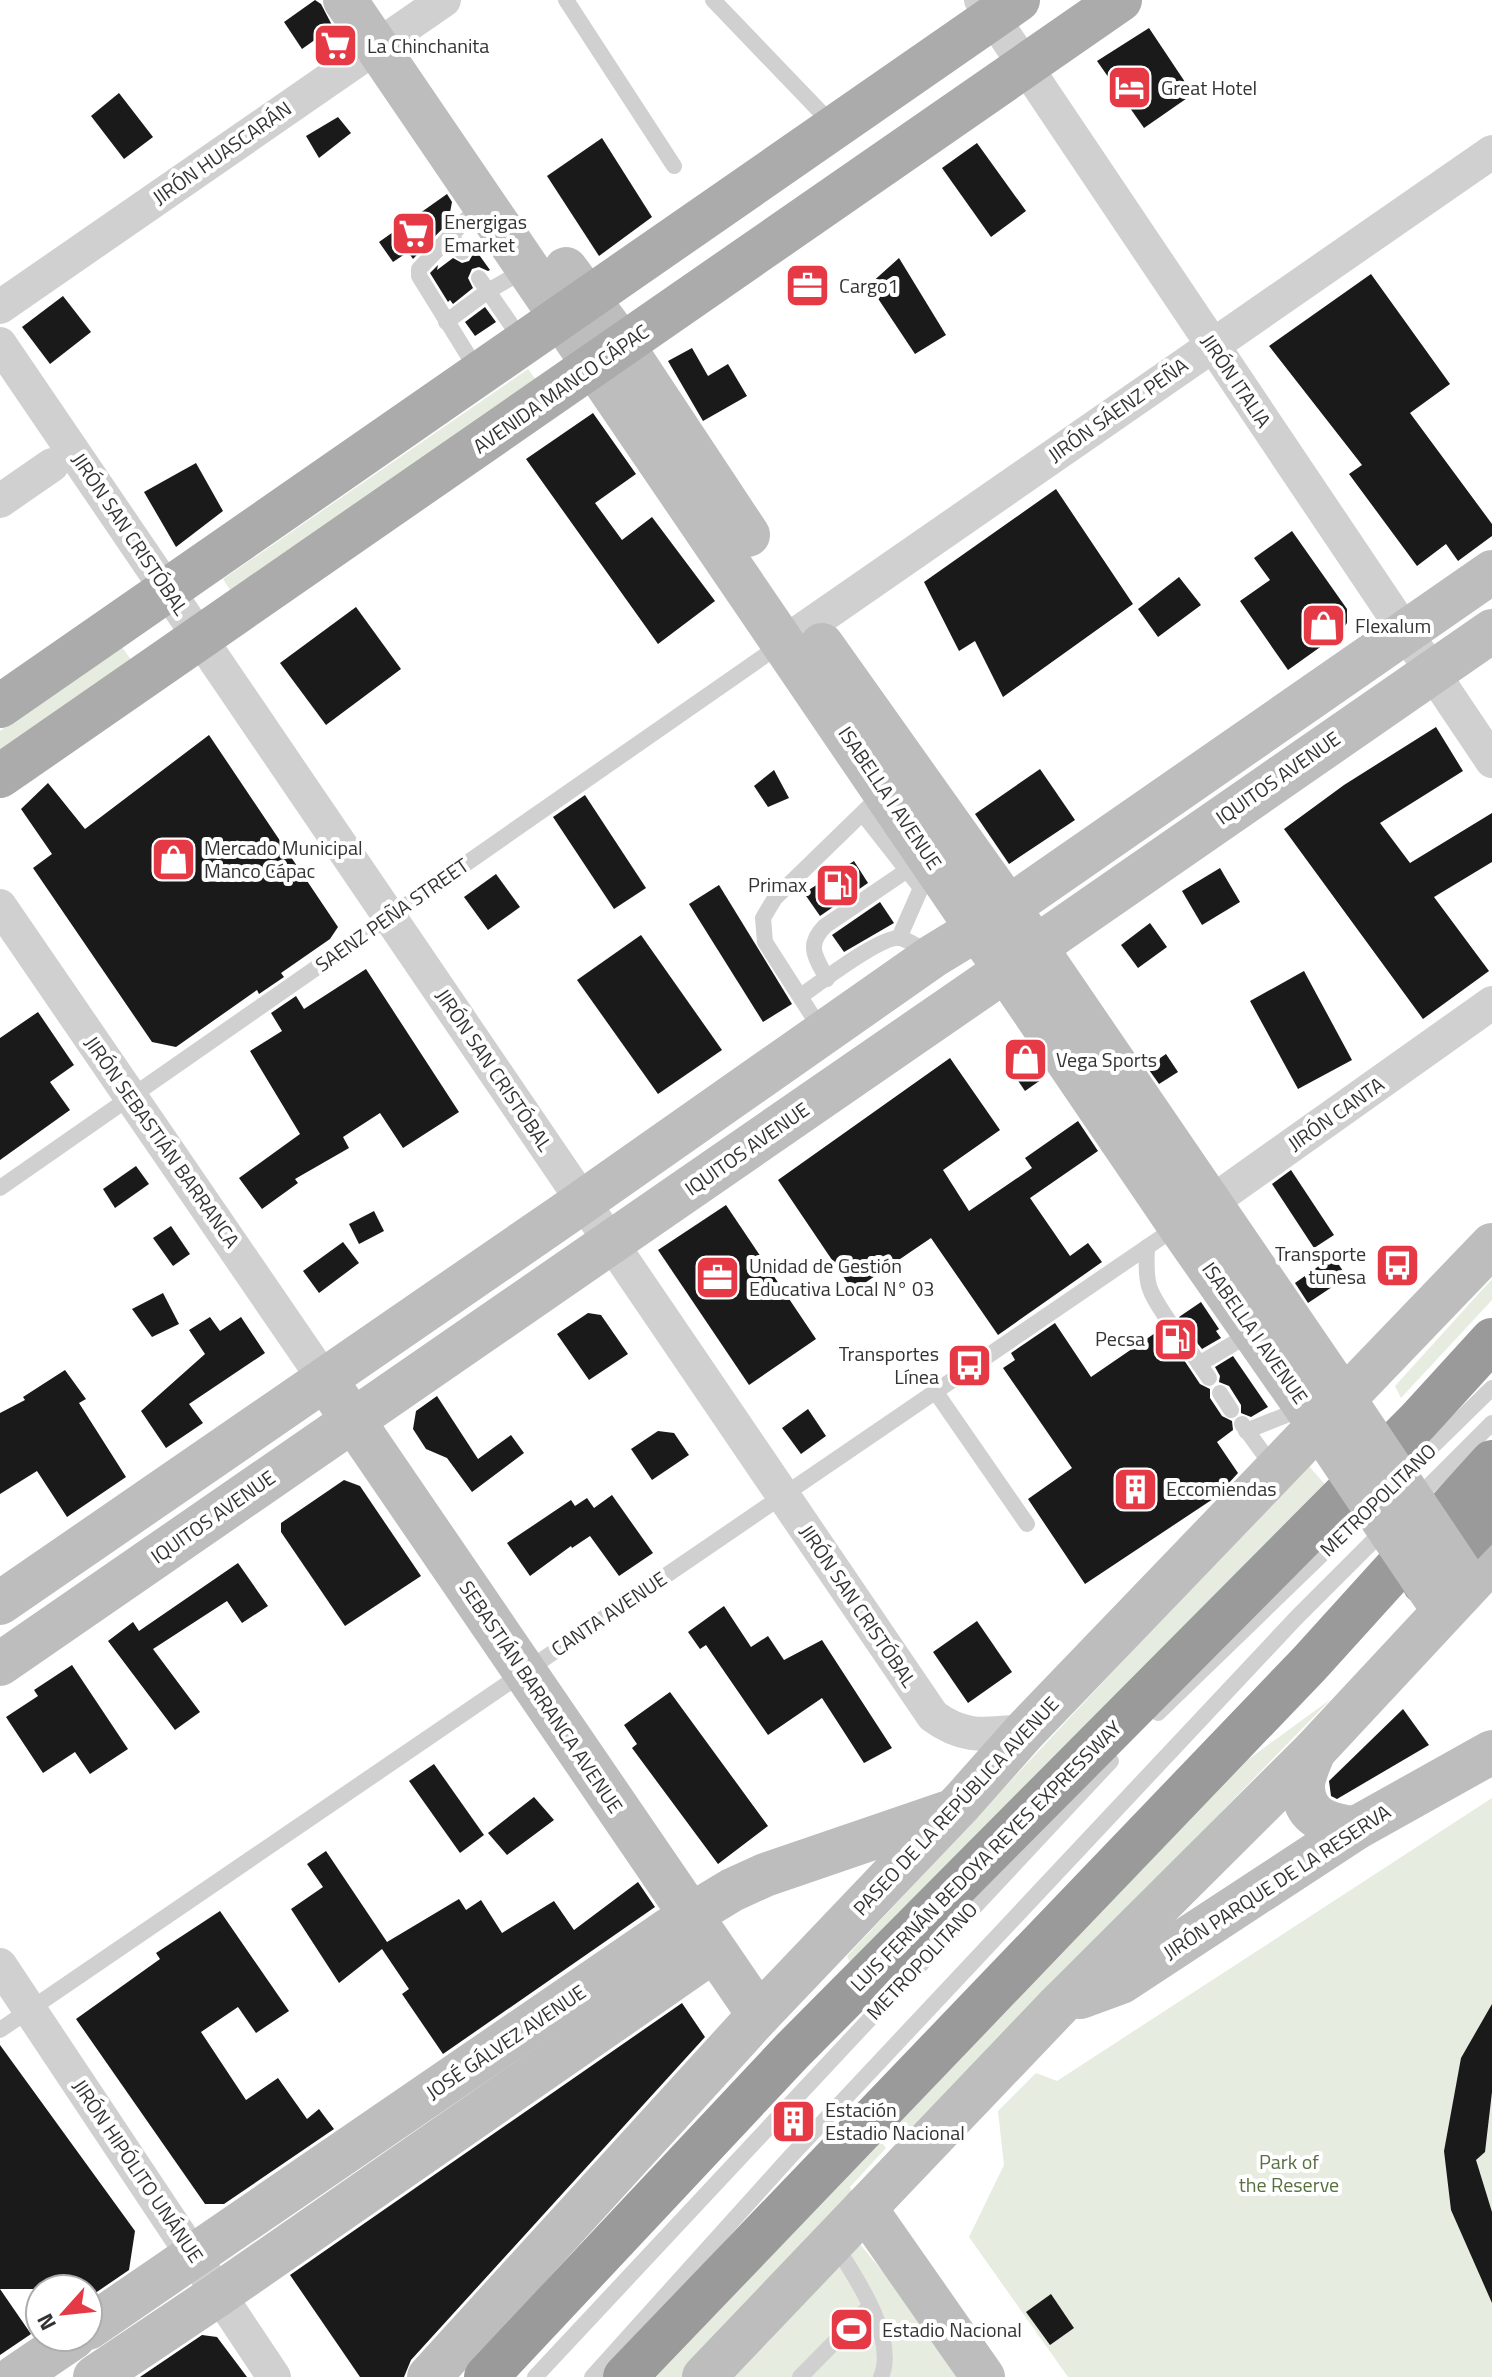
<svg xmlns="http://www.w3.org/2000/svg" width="1492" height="2377" font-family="'Titillium Web',sans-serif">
<rect width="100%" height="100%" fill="#fff"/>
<g fill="#e6ecdf">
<polygon points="528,369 536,380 230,590 223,579"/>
<polygon points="122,647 131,660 0,750 0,731"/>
<polygon points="1492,1279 1492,1300 1401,1398 1395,1386"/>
<polygon points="1307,1464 1330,1490 850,1962 847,1956"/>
<polygon points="1331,1699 908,2135 889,2121 1201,1794"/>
<polygon points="1492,1798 1492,2377 1068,2377 969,2237 1004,2165 998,2111 1036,2073 1057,2081"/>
<polygon points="878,2138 886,2148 850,2187 855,2202 688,2377 652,2377"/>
<polygon points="859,2243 892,2283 956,2377 733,2377"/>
</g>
<g fill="#1a1a1a">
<polygon points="315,0 321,4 333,27 302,49 284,22"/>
<polygon points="1149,28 1193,94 1144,128 1097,61"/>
<polygon points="119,93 153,137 124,159 91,116"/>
<polygon points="338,117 351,133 319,158 306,136"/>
<polygon points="602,138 652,217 599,256 547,176"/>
<polygon points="977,143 1026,211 991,237 942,168"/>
<polygon points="447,194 452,202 448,223 413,259 408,252 393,262 379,242"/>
<polygon points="472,245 490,270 488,271 479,267 472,269 468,278 473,288 453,304 450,300 448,302 430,273 438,265 437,270 453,258 462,263 469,261 472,256"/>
<polygon points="899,258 946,335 915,354 869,285"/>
<polygon points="1371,274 1450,384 1410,413 1492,524 1492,536 1458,561 1446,544 1417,566 1349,474 1362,465 1269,346"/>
<polygon points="63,296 91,332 50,364 22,327"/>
<polygon points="485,307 496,322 475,336 465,322"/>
<polygon points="692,348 708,376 728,364 747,396 703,421 668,361"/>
<polygon points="593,413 636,474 595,503 622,540 652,517 715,601 658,644 526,459"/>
<polygon points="196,463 223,511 176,547 144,492"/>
<polygon points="1056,489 1133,604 1003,697 975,641 959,651 924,582"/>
<polygon points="1292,531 1347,609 1347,623 1340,633 1288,670 1240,601 1270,580 1254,558"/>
<polygon points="1179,577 1201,605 1158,637 1138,609"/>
<polygon points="356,607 401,669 326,725 280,663"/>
<polygon points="1436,727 1463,771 1380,823 1410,863 1492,813 1492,862 1434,897 1489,971 1423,1019 1284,829 1344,785"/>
<polygon points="209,735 338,927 330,939 281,973 284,977 259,994 257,990 176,1047 152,1042 33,868 52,854 21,809 48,783 85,829"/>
<polygon points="1040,769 1075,820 1009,864 975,814"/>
<polygon points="774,770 789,798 768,807 754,786"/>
<polygon points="585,795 646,888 614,909 553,817"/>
<polygon points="854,861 868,883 820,916 804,893"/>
<polygon points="1220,868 1240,902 1202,925 1182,891"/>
<polygon points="496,874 520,907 488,930 464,897"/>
<polygon points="719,885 792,1004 763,1022 689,904"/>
<polygon points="880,902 894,923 844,952 832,935"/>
<polygon points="1150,923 1167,947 1138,968 1121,945"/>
<polygon points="641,935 722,1050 658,1094 577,980"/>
<polygon points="366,969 459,1112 403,1148 380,1113 343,1137 349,1148 295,1179 298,1183 262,1209 239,1178 300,1134 250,1051 282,1031 271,1013 296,996 304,1009"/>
<polygon points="1304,971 1352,1060 1298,1089 1250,1001"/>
<polygon points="38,1012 74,1065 50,1082 70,1110 0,1160 0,1038"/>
<polygon points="1023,1046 1045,1077 1025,1091 1004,1060"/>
<polygon points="1166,1054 1178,1072 1159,1084 1147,1067"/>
<polygon points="950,1058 1000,1130 943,1170 969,1211 1032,1168 1025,1158 1078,1121 1098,1151 1030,1198 1070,1256 1088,1243 1102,1262 998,1335 931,1238 853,1291 778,1180"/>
<polygon points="136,1166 149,1184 115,1208 103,1189"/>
<polygon points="1291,1170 1334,1235 1314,1248 1272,1184"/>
<polygon points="726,1205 816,1339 749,1385 658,1250"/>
<polygon points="374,1211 384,1231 359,1244 349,1224"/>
<polygon points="171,1226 190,1254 173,1266 153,1238"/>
<polygon points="343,1242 359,1263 319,1293 303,1271"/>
<polygon points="1333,1256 1347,1277 1308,1303 1295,1283"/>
<polygon points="163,1293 179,1324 152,1337 132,1309"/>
<polygon points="1201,1302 1219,1329 1216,1331 1221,1338 1202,1349 1194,1339 1187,1338 1179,1344 1178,1351 1200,1384 1210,1389 1210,1398 1222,1416 1232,1421 1233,1430 1217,1442 1238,1473 1216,1497 1085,1584 1028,1499 1072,1468 1003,1368 1015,1360 1011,1353 1055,1323 1091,1377 1161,1329 1170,1334 1177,1332 1181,1323 1179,1317"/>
<polygon points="588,1313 601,1315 628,1354 589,1380 557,1334"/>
<polygon points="210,1317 220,1331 241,1317 265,1353 189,1404 203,1423 166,1448 141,1411 205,1354 189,1330"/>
<polygon points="1233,1356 1268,1407 1251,1417 1241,1413 1241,1405 1229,1386 1219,1382 1220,1376 1215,1367"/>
<polygon points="65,1370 86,1399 79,1403 126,1477 67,1517 37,1471 0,1494 0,1413 25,1400 23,1397"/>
<polygon points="437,1396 478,1459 511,1435 524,1453 472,1492 447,1458 426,1449 413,1429 416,1411"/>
<polygon points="808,1409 826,1436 801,1454 782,1428"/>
<polygon points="658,1431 674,1433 689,1455 652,1480 631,1449"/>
<polygon points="344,1480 360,1486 421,1576 345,1626 281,1532 281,1523"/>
<polygon points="612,1495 653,1553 619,1576 590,1536 572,1548 571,1546 530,1576 507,1543 571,1500 575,1506 587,1498 594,1508"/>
<polygon points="238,1563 268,1606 242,1623 227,1601 153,1649 200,1712 175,1730 108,1641 133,1622 139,1631"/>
<polygon points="724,1606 751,1647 768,1636 784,1660 822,1640 892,1748 864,1763 822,1698 768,1735 706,1645 700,1649 688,1632"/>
<polygon points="977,1621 1012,1672 968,1703 933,1652"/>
<polygon points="72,1665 128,1749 90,1774 75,1752 43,1773 6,1717 38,1696 34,1690"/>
<polygon points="670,1692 768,1826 718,1864 632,1748 637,1744 624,1725"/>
<polygon points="1403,1709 1429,1745 1337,1799 1331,1796 1329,1781"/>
<polygon points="434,1764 484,1835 460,1853 409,1781"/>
<polygon points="534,1797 554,1820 507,1855 488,1833"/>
<polygon points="326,1851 387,1942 459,1899 466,1910 481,1900 502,1933 554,1901 574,1930 638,1882 655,1907 443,2054 402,1994 409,1989 382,1949 339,1983 291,1909 323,1887 307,1864"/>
<polygon points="220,1911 289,2011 256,2033 238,2007 201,2032 246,2100 278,2078 307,2119 319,2109 334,2129 224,2204 205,2204 76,2019 160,1959 156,1953"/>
<polygon points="682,2003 705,2037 411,2360 404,2377 360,2377 290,2275"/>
<polygon points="1492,2004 1492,2092 1485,2152 1476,2160 1492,2212 1492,2303 1451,2210 1444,2151 1461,2058"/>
<polygon points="0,2045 135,2231 129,2270 88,2298 88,2289 0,2289 31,2334 0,2355"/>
<polygon points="1051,2294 1074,2328 1050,2345 1026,2312"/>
<polygon points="202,2335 217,2337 247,2377 140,2377"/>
</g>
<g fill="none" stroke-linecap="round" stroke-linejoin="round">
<g stroke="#d0d0d0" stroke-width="16">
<polyline points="566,0 674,166"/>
<polyline points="713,0 834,126"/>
<polyline points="452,237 462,252"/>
<polyline points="479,278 523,342"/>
<polyline points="446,322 488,291 525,270"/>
<polyline points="479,373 419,276 419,269 482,203"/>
<polyline points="863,814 921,888 943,881"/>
<polyline points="899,938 921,888"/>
<path d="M827,979C816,957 805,946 825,926L906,871"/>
<path d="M801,996C818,984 882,935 900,938C909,940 920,948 928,953"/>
<polyline points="822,1031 765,942 763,918 775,898 884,792"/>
<polyline points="0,1188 780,645"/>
<path d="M1147,1247C1145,1287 1148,1290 1170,1323"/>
<polyline points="1189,1349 1209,1378"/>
<polyline points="1199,1364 1253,1332"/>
<polyline points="935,1391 1027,1524"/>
<polyline points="1220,1393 1231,1410"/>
<polyline points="1242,1424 1274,1468"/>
<polyline points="1246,1431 1304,1408"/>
<polyline points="1399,1479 1492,1388"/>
<polyline points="1414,1501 1492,1423"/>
<polyline points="1158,1713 1371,1507"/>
<polyline points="0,2030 1178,1226"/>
<path d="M834,2243C854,2275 898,2338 881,2377"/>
<polyline points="535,2377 1111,1761"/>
<polyline points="592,2377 790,2157 1296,1618 1386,1528"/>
<polyline points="800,2377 870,2306"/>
</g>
<g stroke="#d0d0d0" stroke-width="34">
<polyline points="981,0 1492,761"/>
<polyline points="0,307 444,0"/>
<path d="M0,344L933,1716C966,1740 986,1734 1025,1731"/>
<polyline points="0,501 52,465"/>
<polyline points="785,642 1492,152"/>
<polyline points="0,906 324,1379"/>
<polyline points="1192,1216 1492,1003"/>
<polyline points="0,1965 274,2377"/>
</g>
<g stroke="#bdbdbd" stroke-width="44">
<polyline points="345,0 1179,1225 1324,1433"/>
<polyline points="566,269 623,346 748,535"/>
<polyline points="822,645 1008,907 1352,1411"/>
<polyline points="337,1397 759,2015"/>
<polyline points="0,1603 565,1214 933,956 979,928 1492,572"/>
<polyline points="0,1664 1007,969 1056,933 1492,631"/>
<path d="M1314,1751C1310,1762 1302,1777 1303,1789C1305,1819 1331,1826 1356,1828"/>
<polyline points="1080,1997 1121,1982 1356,1828 1492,1752"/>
<polyline points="865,2208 983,2377"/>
<polyline points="88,2328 689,1916 732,1890 765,1875 946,1813"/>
<polyline points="15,2377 74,2337"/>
<polyline points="95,2377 219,2294 713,1951"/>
<polyline points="429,2377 759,2015 962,1802 1025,1731 1492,1245"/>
<polyline points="704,2377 1059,2005 1314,1751 1492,1560"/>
</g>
<g stroke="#ababab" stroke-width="44">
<polyline points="0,706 1018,0"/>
<polyline points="0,776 1120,0"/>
</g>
<g stroke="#9a9a9a" stroke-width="44">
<polyline points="1424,1583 1492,1513"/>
<polyline points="486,2377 792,2051 1418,1421 1492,1340"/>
<polyline points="625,2377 1309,1664 1492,1462"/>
</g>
<g stroke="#bdbdbd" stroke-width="44">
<polyline points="1352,1411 1460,1572"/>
<polyline points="1324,1433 1434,1596"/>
</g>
</g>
<defs>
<symbol id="supermarket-square" viewBox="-11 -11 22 22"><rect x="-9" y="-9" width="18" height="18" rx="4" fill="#e63946" stroke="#fff"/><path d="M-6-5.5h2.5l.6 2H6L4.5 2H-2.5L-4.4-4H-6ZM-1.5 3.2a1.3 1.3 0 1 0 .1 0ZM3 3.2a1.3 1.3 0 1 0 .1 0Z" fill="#fff"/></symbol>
<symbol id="hotel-square" viewBox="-11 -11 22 22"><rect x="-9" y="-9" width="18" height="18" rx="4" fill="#e63946" stroke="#fff"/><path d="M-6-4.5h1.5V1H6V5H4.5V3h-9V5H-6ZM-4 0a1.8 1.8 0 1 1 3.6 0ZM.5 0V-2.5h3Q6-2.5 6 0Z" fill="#fff"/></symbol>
<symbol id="office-square" viewBox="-11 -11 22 22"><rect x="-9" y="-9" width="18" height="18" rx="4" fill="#e63946" stroke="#fff"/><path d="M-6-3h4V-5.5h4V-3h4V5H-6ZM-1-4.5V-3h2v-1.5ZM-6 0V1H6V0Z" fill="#fff"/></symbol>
<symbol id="shop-square" viewBox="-11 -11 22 22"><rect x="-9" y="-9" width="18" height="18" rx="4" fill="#e63946" stroke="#fff"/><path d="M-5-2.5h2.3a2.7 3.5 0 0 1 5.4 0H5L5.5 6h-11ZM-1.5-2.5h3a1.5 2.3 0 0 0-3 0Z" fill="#fff"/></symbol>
<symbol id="fuel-square" viewBox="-11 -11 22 22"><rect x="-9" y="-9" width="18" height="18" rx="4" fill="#e63946" stroke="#fff"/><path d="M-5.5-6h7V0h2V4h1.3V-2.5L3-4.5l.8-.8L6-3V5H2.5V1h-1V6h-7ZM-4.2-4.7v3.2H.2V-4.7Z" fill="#fff"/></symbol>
<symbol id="bus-square" viewBox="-11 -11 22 22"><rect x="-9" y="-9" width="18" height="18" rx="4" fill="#e63946" stroke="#fff"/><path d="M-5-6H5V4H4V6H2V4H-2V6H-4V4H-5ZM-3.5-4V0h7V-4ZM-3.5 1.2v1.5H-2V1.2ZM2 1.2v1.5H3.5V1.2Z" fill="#fff"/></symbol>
<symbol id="building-square" viewBox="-11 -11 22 22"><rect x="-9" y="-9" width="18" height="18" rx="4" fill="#e63946" stroke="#fff"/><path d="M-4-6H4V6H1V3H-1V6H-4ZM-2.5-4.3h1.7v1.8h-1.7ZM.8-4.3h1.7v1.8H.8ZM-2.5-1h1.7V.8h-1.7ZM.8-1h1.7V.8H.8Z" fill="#fff"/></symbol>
<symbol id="stadium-square" viewBox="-11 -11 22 22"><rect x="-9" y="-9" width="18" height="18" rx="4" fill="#e63946" stroke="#fff"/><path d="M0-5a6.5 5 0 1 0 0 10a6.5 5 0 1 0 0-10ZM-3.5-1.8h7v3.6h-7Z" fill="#fff"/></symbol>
</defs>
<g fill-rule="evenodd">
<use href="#supermarket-square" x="310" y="20" width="51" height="51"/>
<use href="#hotel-square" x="1104" y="62" width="51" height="51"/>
<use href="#supermarket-square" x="388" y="208" width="51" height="51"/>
<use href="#office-square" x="782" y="260" width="51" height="51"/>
<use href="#shop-square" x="1298" y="600" width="51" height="51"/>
<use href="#shop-square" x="148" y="834" width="51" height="51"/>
<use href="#fuel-square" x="812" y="860" width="51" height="51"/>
<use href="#shop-square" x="1000" y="1034" width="51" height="51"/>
<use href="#bus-square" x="1372" y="1240" width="51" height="51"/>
<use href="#office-square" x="692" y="1252" width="51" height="51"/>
<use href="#fuel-square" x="1150" y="1314" width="51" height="51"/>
<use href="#bus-square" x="944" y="1340" width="51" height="51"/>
<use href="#building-square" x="1110" y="1464" width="51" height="51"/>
<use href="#building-square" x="768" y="2096" width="51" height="51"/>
<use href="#stadium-square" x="826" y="2304" width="51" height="51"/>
</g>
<g text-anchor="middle" stroke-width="8" stroke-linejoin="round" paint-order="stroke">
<g font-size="20" fill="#333" stroke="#fff" text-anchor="start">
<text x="367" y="53">La Chinchanita</text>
<text x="1161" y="95">Great Hotel</text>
<text x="444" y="229">Energigas<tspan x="444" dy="23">Emarket</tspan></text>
<text x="839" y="293">Cargo1</text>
<text x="1355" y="633">Flexalum</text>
<text x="204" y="855">Mercado Municipal<tspan x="204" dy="23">Manco Cápac</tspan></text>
<text x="807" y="892" text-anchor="end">Primax</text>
<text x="1056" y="1067">Vega Sports</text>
<text x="1366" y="1261" text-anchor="end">Transporte<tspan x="1366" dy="23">tunesa</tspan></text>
<text x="749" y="1273">Unidad de Gestión<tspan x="749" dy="23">Educativa Local N° 03</tspan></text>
<text x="1145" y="1346" text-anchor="end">Pecsa</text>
<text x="939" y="1361" text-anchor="end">Transportes<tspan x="939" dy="23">Línea</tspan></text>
<text x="1166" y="1496">Eccomiendas</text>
<text x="825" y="2117">Estación<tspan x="825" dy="23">Estadio Nacional</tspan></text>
<text x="882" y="2337">Estadio Nacional</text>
</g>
<g font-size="20" fill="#333" stroke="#fff">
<text transform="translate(222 153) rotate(-35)" y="7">JIRÓN HUASCARÁN</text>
<text transform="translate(1236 381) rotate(56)" y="7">JIRÓN ITALIA</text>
<text transform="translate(561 389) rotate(-35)" y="7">AVENIDA MANCO CÁPAC</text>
<text transform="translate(1118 410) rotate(-35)" y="7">JIRÓN SÁENZ PEÑA</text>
<text transform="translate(130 534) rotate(56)" y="7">JIRÓN SAN CRISTÓBAL</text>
<text transform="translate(1278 778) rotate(-35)" y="7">IQUITOS AVENUE</text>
<text transform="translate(890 798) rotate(56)" y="7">ISABELLA I AVENUE</text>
<text transform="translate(392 915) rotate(-35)" y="7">SAENZ PEÑA STREET</text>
<text transform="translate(494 1070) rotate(56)" y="7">JIRÓN SAN CRISTÓBAL</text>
<text transform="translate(1336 1114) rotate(-35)" y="7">JIRÓN CANTA</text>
<text transform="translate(162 1142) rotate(55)" y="7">JIRÓN SEBASTIÁN BARRANCA</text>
<text transform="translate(747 1149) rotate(-35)" y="7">IQUITOS AVENUE</text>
<text transform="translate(1255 1333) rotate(55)" y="7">ISABELLA I AVENUE</text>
<text transform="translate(1378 1500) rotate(-44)" y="7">METROPOLITANO</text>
<text transform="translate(213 1517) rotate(-35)" y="7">IQUITOS AVENUE</text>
<text transform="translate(858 1606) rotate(56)" y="7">JIRÓN SAN CRISTÓBAL</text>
<text transform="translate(609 1614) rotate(-34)" y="7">CANTA AVENUE</text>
<text transform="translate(541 1697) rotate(56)" y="7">SEBASTIÁN BARRANCA AVENUE</text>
<text transform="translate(956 1806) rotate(-47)" y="7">PASEO DE LA REPÚBLICA AVENUE</text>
<text transform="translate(986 1856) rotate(-45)" y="7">LUIS FERNÁN BEDOYA REYES EXPRESSWAY</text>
<text transform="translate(1277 1882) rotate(-33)" y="7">JIRÓN PARQUE DE LA RESERVA</text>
<text transform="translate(922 1961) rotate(-47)" y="7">METROPOLITANO</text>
<text transform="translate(506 2042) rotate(-34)" y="7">JOSÉ GÁLVEZ AVENUE</text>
<text transform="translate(138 2171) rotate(56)" y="7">JIRÓN HIPÓLITO UNÁNUE</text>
</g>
<g font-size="20" fill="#56703f" stroke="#fff">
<text x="1289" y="2169">Park of<tspan x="1289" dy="23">the Reserve</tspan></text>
</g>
</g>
<g transform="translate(64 2313) rotate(243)"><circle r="38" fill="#ffffff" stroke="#adadad" stroke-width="2"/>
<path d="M0-6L14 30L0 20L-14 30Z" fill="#e63946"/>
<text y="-12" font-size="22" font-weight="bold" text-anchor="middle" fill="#333333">N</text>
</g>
</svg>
